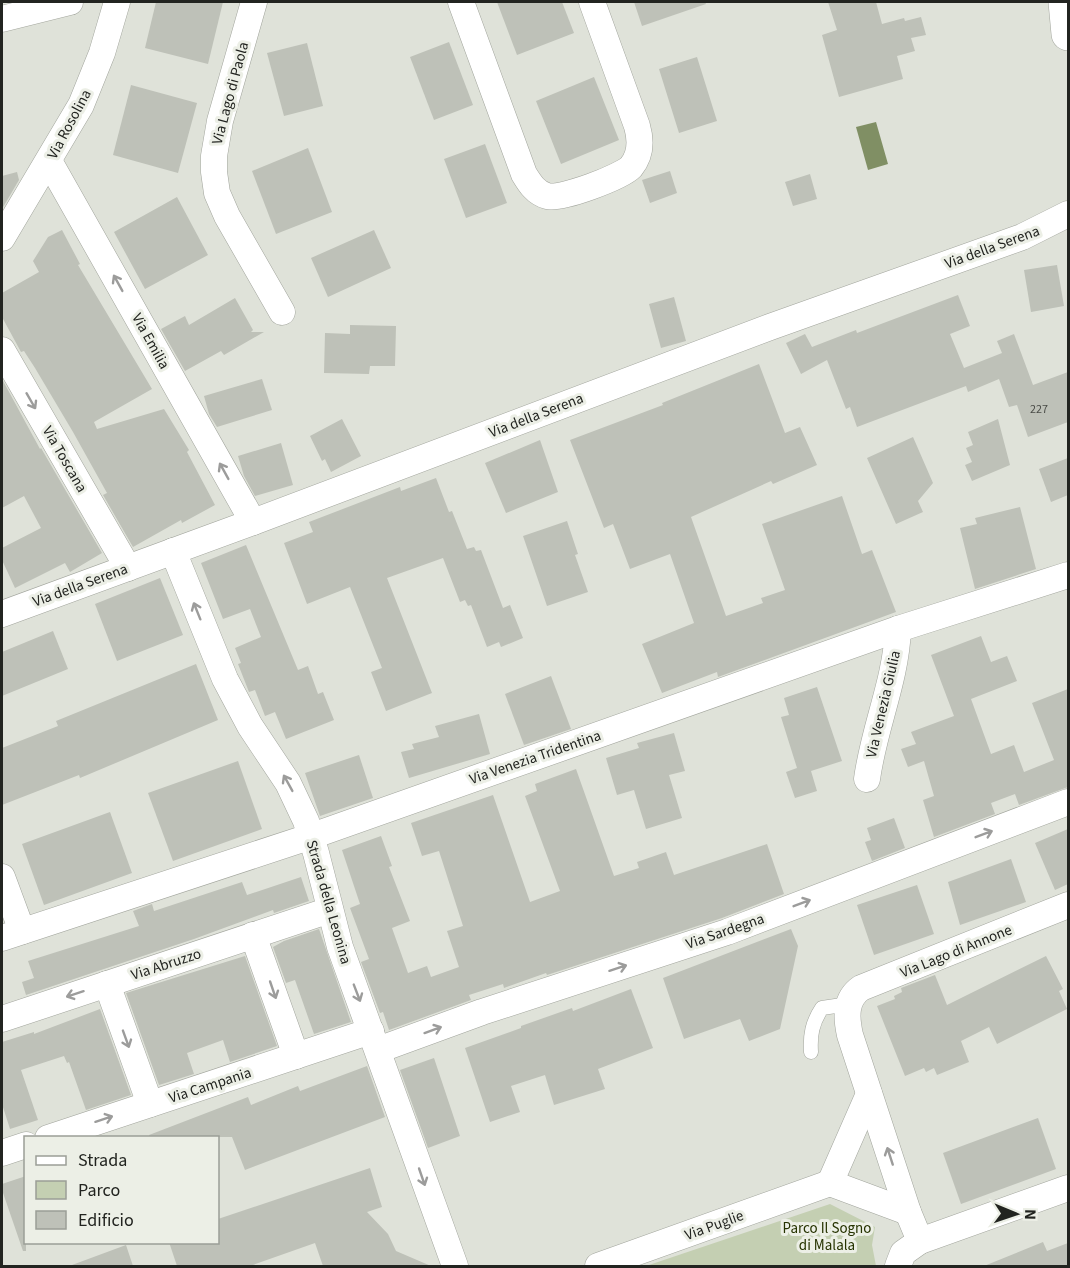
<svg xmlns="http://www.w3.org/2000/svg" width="1070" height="1268" font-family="'Source Sans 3',sans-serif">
<rect width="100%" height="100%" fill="#dfe2d9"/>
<polygon fill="#c4cfb2" points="830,1204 875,1227 872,1245 876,1266 646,1266"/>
<polygon fill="#808f64" points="876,122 888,164 868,170 856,127"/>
<g fill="#bec1b8">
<polygon points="156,2 223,2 208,64 145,48"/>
<polygon points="497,2 562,2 574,33 517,55"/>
<polygon points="634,2 705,2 706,4 642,26"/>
<polygon points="828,2 876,2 882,24 904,18 905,21 921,17 926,35 911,38 915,51 897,56 903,79 839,97 822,35 837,30"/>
<polygon points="449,42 473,105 434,120 410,57"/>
<polygon points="307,43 323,106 284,116 267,53"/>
<polygon points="697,57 717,121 679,133 659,69"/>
<polygon points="594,77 619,140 561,164 536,101"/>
<polygon points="131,85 197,103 178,173 113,155"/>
<polygon points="485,144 507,203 466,218 444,159"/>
<polygon points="308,148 332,212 276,234 252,171"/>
<polygon points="670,171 677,193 650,203 642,180"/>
<polygon points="17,172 19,180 2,209 2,176"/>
<polygon points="810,174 817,199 793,206 785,182"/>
<polygon points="177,197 208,255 145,289 114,232"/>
<polygon points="62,230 80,264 78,265 152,389 94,422 97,429 164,409 189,450 187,452 215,505 182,523 181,520 133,547 103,495 107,493 73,432 35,368 24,351 21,352 2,317 2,293 39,272 33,261 48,237"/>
<polygon points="374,230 391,268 328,297 311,258"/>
<polygon points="1057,265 1064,306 1031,312 1024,270"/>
<polygon points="958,295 970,326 950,334 964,368 1002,353 997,341 1014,334 1033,385 1068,372 1068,422 1028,437 1017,405 1009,407 999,379 968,392 966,386 857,427 850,407 846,409 827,360 801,374 786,343 805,334 812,347 856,330 857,333"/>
<polygon points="674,297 686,341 661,348 649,304"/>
<polygon points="235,298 253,330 251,332 264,332 224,355 221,351 185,371 161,329 185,316 189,325"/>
<polygon points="350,325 396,326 395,366 370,366 369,374 324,373 325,333 350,334"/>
<polygon points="759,364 785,433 800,427 817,465 773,484 771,481 691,517 726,616 763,603 761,598 785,590 762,524 842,496 862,554 872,550 896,612 718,677 717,672 662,693 642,644 694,623 670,554 630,569 613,524 604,528 570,440 663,405 662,403"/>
<polygon points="2,379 40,449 41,448 102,553 70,572 65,563 15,588 2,560 2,548 41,528 24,496 2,508"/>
<polygon points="262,379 272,410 217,427 209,414 204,396"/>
<polygon points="342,419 361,456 331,472 325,459 322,461 310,436"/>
<polygon points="998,419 1010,465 972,481 965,465 972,462 966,448 973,445 968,432"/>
<polygon points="913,437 933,483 918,501 923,512 896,524 867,458"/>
<polygon points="540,440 558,492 506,513 485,463"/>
<polygon points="281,443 293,485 255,496 244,476 238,456"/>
<polygon points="1068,458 1068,495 1051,502 1039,469"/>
<polygon points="436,478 449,512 452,511 467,549 474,547 476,551 481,550 503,608 510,605 523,638 501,647 499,642 487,647 471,605 468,606 465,600 460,602 443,558 387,578 432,693 386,711 371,672 382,668 350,587 307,604 284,543 313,532 309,522 400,487 401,491"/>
<polygon points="1020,507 1036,569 975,589 960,528 977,524 975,518"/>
<polygon points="567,521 578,554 575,555 588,592 547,606 523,536"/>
<polygon points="246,545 298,670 308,666 318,694 323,692 334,720 286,739 275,712 265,716 255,690 249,692 238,664 241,663 235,648 261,637 250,609 223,619 201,563"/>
<polygon points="160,578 183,635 117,661 95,604"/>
<polygon points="53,631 68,669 2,696 2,652"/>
<polygon points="981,636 991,662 1007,656 1017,681 971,699 991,754 1014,745 1024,772 1054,760 1032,703 1068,689 1068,787 1019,805 1015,794 991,803 995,814 934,837 923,800 934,796 924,761 908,767 901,749 916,744 911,732 954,716 931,655"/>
<polygon points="196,664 218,720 80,778 79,775 2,805 2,748 58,726 56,721"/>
<polygon points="551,676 571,729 524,745 505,694"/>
<polygon points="817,687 842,761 811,771 817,791 795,798 786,772 797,768 781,717 789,715 784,698"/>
<polygon points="479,714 490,754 409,778 401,752 414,749 412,744 439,737 435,726"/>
<polygon points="674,733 685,771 669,775 682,818 646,829 634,790 617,795 606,758 639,748 637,743"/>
<polygon points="359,755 373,798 320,816 305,773"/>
<polygon points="238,761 262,829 173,861 148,793"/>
<polygon points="576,769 614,876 639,868 637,862 666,852 674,875 767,844 784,894 722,918 547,975 546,973 504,988 503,984 469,995 471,1000 389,1030 383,1012 380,1013 361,962 369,959 350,908 360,904 342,850 381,836 392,866 389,867 410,921 392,928 408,973 427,966 431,977 459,967 447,931 463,926 439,851 422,856 411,823 493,795 530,902 560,891 525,796 537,791 535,784"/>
<polygon points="110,812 132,873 44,905 22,844"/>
<polygon points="894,818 905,848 872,861 865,842 871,840 867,828"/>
<polygon points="1068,829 1068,884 1055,890 1035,843"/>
<polygon points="1011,859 1026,902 960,925 948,882"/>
<polygon points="301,877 309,901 274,913 273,910 194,939 26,995 22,982 34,978 28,961 139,926 133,911 152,904 154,911 242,882 247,895"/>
<polygon points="917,885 934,934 874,955 857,905"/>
<polygon points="319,929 351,1022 314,1034 295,980 286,983 273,947 284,941"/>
<polygon points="791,929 798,946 780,1029 749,1041 740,1019 684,1039 663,978"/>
<polygon points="245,956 277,1046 230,1062 223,1040 187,1053 194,1074 159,1085 126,993"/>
<polygon points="1046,956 1063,989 1059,991 1067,1009 997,1044 989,1027 961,1041 969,1062 937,1075 934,1068 926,1072 924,1068 905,1076 877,1006 895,999 894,996 902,992 901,988 935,975 947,1005"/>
<polygon points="631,989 653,1048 598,1069 605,1089 554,1105 545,1075 511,1086 520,1112 490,1122 465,1048 521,1028 521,1026 572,1008 573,1011"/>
<polygon points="100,1009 131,1095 86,1110 69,1062 67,1063 64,1056 21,1070 38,1120 10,1129 2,1104 2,1042 34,1032 34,1034"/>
<polygon points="434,1058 460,1136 428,1148 400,1070"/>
<polygon points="367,1066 385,1117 245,1170 232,1137 149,1137 149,1135 248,1097 251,1105 298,1086 300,1091"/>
<polygon points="1038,1118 1056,1169 961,1204 943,1153"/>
<polygon points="370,1168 382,1207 367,1212 388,1234 396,1251 431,1266 323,1266 315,1243 250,1266 177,1266 169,1242 218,1242 218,1219"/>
<polygon points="26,1176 26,1251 23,1251 2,1190 2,1184"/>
<polygon points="1043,1242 1047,1251 1068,1243 1068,1266 984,1266"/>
<polygon points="126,1245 133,1266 72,1266 72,1265"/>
</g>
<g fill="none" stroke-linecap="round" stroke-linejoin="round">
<defs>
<path id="lane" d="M811,1052C810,1035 812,1023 822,1008L849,1004"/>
<g id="street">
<polyline points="254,2 220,121 214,156 214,172 217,193 227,216 282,312"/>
<path d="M461,2L524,174C530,184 536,193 547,196C561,200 621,177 631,167C641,155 641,140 637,126L592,2"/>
<polyline points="2,19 70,2"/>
<polyline points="49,161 253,522"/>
<polyline points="2,238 81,105 102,53 117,2"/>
<polyline points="2,350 128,568"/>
<polyline points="173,551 225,679 250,726 288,783 306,821 316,853 340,947 455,1266"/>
<polyline points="2,614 253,522 770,327 1022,237 1068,214"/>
<path d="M867,779C874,727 896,681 898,629"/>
<polyline points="2,877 22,931"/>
<polyline points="253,935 296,1056"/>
<polyline points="2,938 312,836 898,629 1068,575"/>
<polyline points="107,984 150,1104"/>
<polyline points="2,1019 330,910"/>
<polyline points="378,1050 482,1012 727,932 1068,802"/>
<polyline points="48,1138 371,1031"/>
<polyline points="2,1153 26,1145"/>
<polyline points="830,1183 869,1094"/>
<polyline points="830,1183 908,1212"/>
<path d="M920,1241L908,1212L850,1035C846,1017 845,999 861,988L1068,905"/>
<polyline points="598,1266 830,1183"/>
<polyline points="898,1266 903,1253 920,1241 1068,1188"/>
</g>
<polyline id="primary" points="1065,2 1068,34"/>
</defs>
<use href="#lane" stroke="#a2a59d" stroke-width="15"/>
<use href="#street" stroke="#a2a59d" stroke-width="27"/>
<use href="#primary" stroke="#a2a59d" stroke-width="34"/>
<use href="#lane" stroke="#fff" stroke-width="14"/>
<use href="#street" stroke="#fff" stroke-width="26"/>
<use href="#primary" stroke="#fff" stroke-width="33"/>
</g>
<defs><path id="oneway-shaft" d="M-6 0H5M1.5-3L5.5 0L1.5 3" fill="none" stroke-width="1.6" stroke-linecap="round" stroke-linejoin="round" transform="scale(1.5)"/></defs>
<g stroke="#9c9c9b">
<use href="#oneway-shaft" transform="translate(118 283) rotate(-119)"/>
<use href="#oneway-shaft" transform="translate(31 401) rotate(60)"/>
<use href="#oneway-shaft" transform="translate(224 471) rotate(-119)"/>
<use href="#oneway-shaft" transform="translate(197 611) rotate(-112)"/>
<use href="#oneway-shaft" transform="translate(288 783) rotate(-119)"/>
<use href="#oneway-shaft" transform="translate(984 834) rotate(-21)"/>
<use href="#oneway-shaft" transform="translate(802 903) rotate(-21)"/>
<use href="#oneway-shaft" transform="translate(618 968) rotate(-18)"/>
<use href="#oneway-shaft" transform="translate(273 990) rotate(71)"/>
<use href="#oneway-shaft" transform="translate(357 993) rotate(69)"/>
<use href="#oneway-shaft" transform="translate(75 994) rotate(162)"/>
<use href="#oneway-shaft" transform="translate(433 1030) rotate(-20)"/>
<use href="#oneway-shaft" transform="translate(126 1039) rotate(70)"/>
<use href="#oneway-shaft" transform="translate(104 1119) rotate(-18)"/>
<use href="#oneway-shaft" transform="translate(890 1156) rotate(-108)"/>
<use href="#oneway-shaft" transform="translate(422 1177) rotate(71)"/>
</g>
<g text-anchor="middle" stroke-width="6" stroke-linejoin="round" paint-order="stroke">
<g font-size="12" fill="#494b46">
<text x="1039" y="413">227</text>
</g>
<g font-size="15" fill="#222420" stroke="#ecefe6">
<text transform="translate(230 93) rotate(-75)" y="5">Via Lago di Paola</text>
<text transform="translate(69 124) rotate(-62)" y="5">Via Rosolina</text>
<text transform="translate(992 247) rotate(-20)" y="5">Via della Serena</text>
<text transform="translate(151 341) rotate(61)" y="5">Via Emilia</text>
<text transform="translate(536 415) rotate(-21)" y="5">Via della Serena</text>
<text transform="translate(65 459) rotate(60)" y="5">Via Toscana</text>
<text transform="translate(80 585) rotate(-20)" y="5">Via della Serena</text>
<text transform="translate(883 704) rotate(-77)" y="5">Via Venezia Giulia</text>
<text transform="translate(535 757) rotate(-19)" y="5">Via Venezia Tridentina</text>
<text transform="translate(329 902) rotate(74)" y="5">Strada della Leonina</text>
<text transform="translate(725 931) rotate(-19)" y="5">Via Sardegna</text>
<text transform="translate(956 951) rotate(-22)" y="5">Via Lago di Annone</text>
<text transform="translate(166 964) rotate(-18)" y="5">Via Abruzzo</text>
<text transform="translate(210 1085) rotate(-18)" y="5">Via Campania</text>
<text transform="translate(714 1225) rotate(-20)" y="5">Via Puglie</text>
</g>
<g font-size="15" fill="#263300" stroke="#ecefe6">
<text x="827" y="1233">Parco Il Sogno<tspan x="827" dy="17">di Malala</tspan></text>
</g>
</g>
<rect width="1070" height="1268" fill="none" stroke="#222420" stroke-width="6"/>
<rect x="24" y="1136" width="195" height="108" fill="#ecefe6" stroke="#9b9e97" stroke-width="1.5"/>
<rect x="36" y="1156" width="30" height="9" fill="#ffffff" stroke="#9b9e97" stroke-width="1.5"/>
<text x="78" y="1166" font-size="18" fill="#222420">Strada</text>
<rect x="36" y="1181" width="30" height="18" fill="#c4cfb2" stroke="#9b9e97" stroke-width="1.5"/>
<text x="78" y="1196" font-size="18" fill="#222420">Parco</text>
<rect x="36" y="1211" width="30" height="18" fill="#bec1b8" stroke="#9b9e97" stroke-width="1.5"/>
<text x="78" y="1226" font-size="18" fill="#222420">Edificio</text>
<g transform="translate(1016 1214) rotate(92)" stroke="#ecefe6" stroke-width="4.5" paint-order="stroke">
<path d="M0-4.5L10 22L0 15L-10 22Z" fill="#222420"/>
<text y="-9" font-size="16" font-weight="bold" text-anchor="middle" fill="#222420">N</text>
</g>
</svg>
